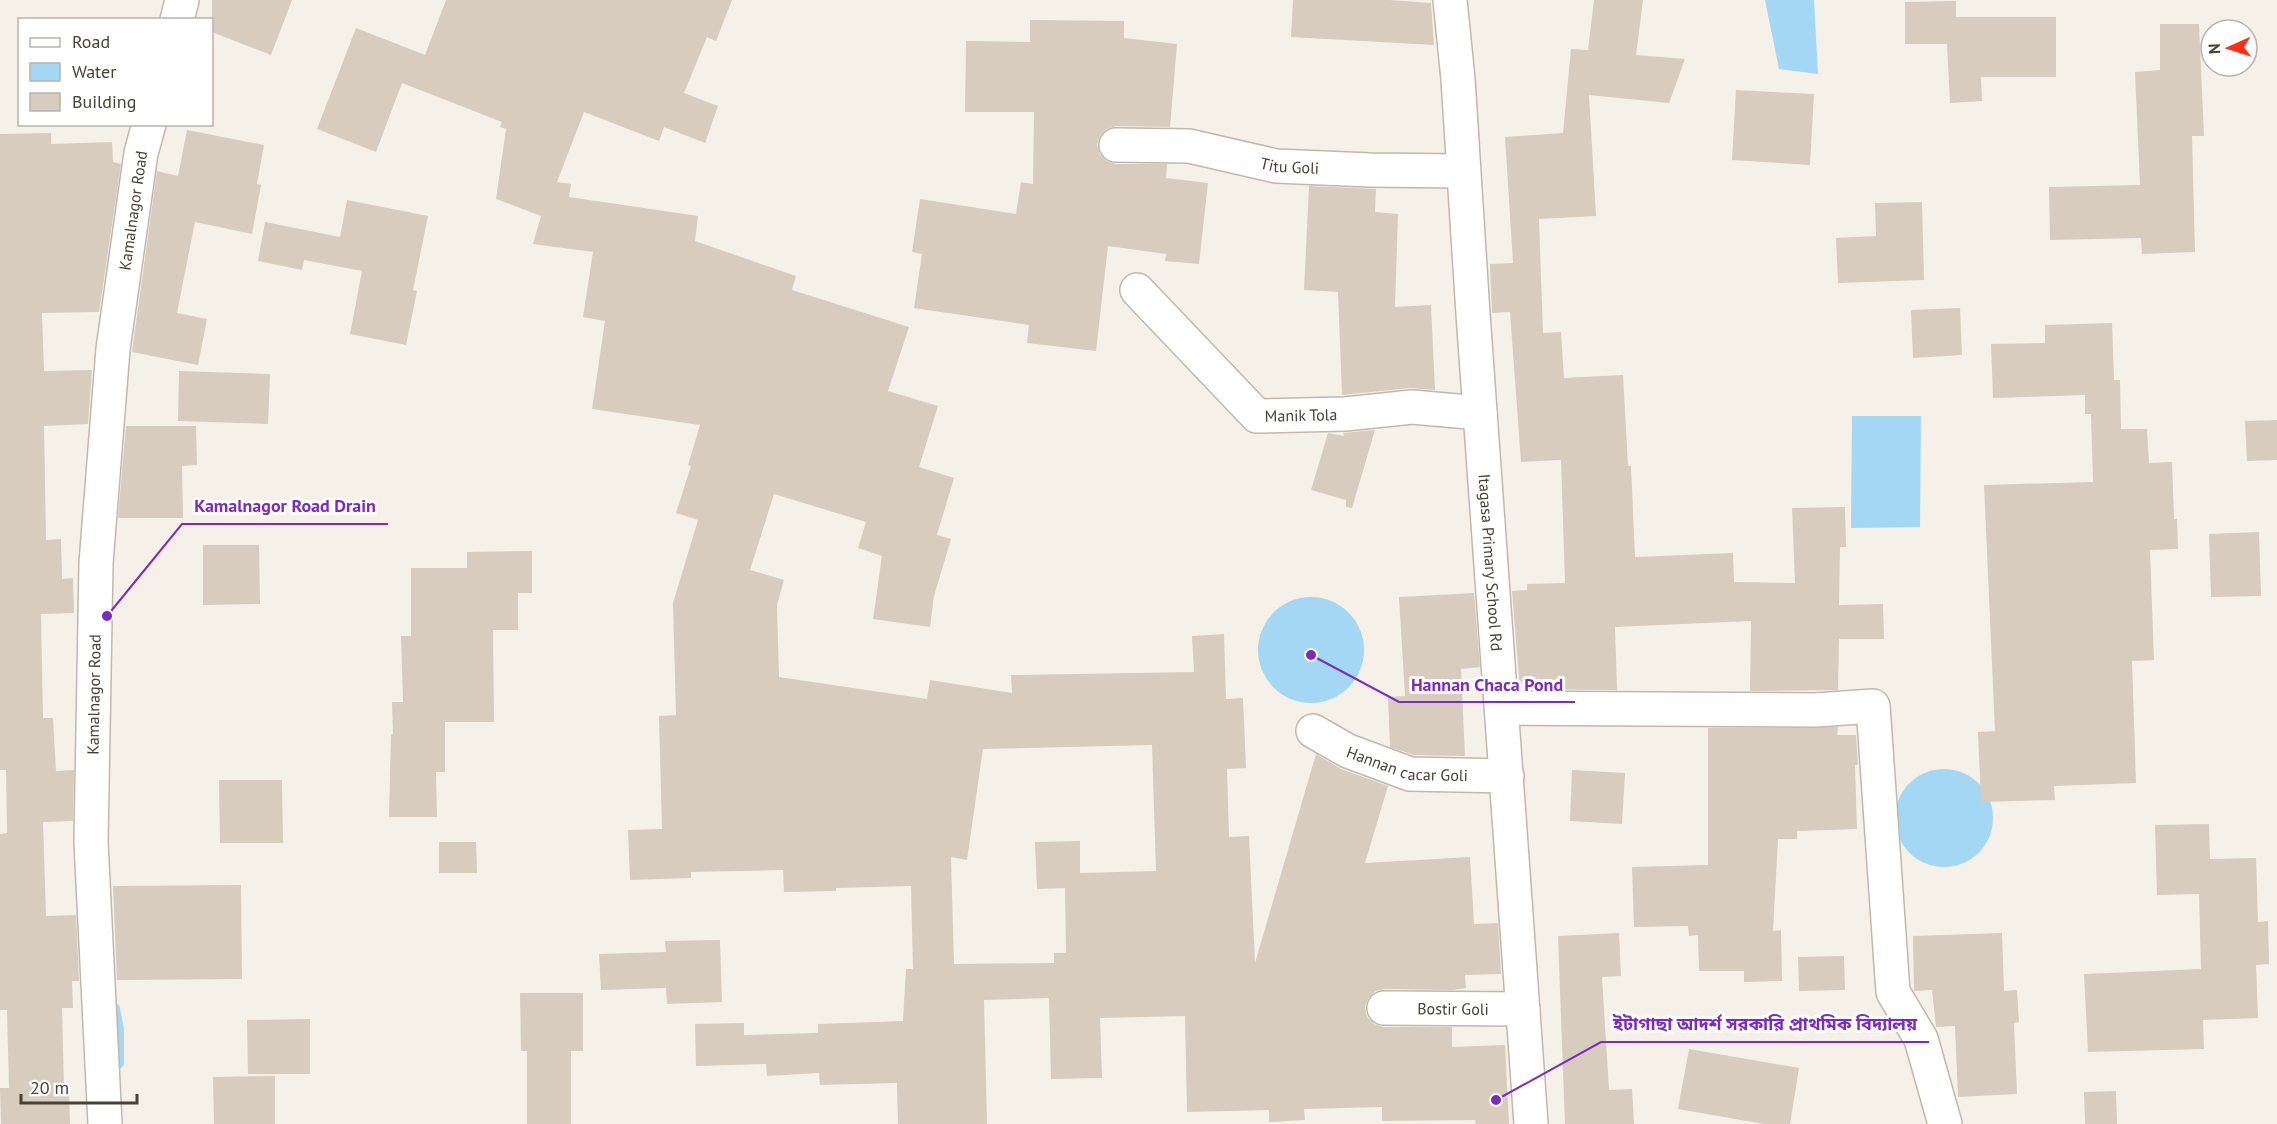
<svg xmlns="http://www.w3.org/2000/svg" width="2277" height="1124" font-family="'PT Sans','Noto Sans Bengali',sans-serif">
<rect width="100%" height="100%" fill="#f5f1e9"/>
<g fill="#a4d7f3">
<polygon points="1765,0 1814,0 1818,74 1779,69"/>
<polygon points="1852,416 1921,416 1920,527 1851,528"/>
<circle cx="1311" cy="650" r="53"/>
<circle cx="1944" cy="818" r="49"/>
</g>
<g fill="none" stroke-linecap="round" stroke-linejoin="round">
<polyline stroke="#a4d7f3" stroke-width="12" points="114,1009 118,1030 118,1063"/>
</g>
<g fill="#d7ccbe" fill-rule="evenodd">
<polygon points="212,0 292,0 271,55 212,32"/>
<path d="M446,0H732L716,41L707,37L684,93L718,106L705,143L664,127L659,141L584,112L557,182L571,184L569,197L698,216L695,241L796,276L792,290L909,327L888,391L938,406L919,467L954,478L937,535L951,539L934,596L930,627L873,619L882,556L858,548L866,522L774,494L750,570L784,580L777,605L779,677L927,699L930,680L1012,693L1011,675L1194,672L1192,636L1224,634L1226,699L1243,698L1246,768L1227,769L1229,837L1249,836L1255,963L1316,754L1341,769L1388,786L1365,863L1470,857L1474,924L1498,923L1501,974L1465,975L1466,988L1451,990L1384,989L1375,991L1368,999L1365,1007L1367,1017L1374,1024L1384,1027H1452V1047L1505,1045L1509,1124H1476L1475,1120L1382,1121V1107L1304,1109L1305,1120L1269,1122V1110L1187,1112L1185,1016L1100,1018L1102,1078L1051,1079L1049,998L984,1000L987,1124H898L897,1083L820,1085L819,1073L767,1076L766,1064L696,1066L695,1024L744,1023V1035L818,1033V1024L903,1021L906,969H913L911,886L836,888V891L784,892L783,870L691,872V878L630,880L628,830L662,829L659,716L676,715L673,603L698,520L676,513L691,466L688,465L700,425L592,409L605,321L583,317L593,252L533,244L541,216L496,199L506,129L500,127L502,122L402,83L376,152L317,129L356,28L425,55ZM1152,745L1156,871L1080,873V841L1035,842L1037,889L1065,888L1066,953H1054V963L954,964L951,857L967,860L983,749Z"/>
<polygon points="1293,0 1389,0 1431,3 1434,45 1291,37"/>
<polygon points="1594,0 1643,0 1636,55 1685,59 1669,103 1589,95 1596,216 1539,219 1543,333 1561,332 1564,378 1623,375 1628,466 1631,466 1635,557 1733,553 1734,582 1795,583 1792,508 1845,507 1846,547 1840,547 1839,605 1883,604 1884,639 1839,639 1838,690 1750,691 1751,621 1615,627 1617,690 1520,689 1512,591 1527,590 1527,584 1565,583 1561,460 1521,462 1510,312 1492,313 1490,264 1513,263 1505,137 1563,133 1571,49 1588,50"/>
<polygon points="1956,1 1956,17 2056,17 2056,77 1981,77 1982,101 1950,103 1947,44 1905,44 1905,2"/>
<polygon points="1030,20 1124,21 1124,38 1177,44 1170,127 1116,126 1106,129 1100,135 1097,145 1100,155 1107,161 1116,164 1167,164 1166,178 1208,183 1199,264 1165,261 1166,254 1108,246 1096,351 1027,343 1029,325 914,308 922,254 912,252 920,199 1016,214 1021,182 1033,184 1034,112 965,112 966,41 1030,42"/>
<polygon points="2160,24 2199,24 2204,136 2192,136 2195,252 2142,254 2141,238 2050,240 2049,187 2140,185 2135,72 2160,70"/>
<polygon points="1736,90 1814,94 1810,165 1732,160"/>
<polygon points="187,130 264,145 257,184 261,185 252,234 195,222 177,313 207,319 198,365 132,352 157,171 178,176"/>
<polygon points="51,133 51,144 112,142 113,162 121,164 99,312 42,313 44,371 92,370 88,424 44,426 46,540 61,539 62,579 73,578 74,613 41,614 43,718 53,718 56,771 74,770 73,821 43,822 46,916 76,915 79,981 72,981 73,1008 62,1008 64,1087 69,1087 70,1124 1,1124 0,1088 9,1088 7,1010 0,1010 0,834 7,833 6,770 0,770 0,134"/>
<polygon points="1309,186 1376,189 1375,212 1398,214 1395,307 1431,305 1435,390 1410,388 1342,395 1338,292 1304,290"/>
<polygon points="347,200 428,216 413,290 417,291 406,345 350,334 362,271 304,260 302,270 258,261 265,222 340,237"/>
<polygon points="1922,202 1924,280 1838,283 1836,238 1876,236 1875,203"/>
<polygon points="1960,308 1962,355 1913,358 1911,310"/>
<polygon points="2112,323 2114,380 2120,380 2121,429 2147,429 2149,463 2172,462 2174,519 2177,519 2178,549 2150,550 2154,660 2132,661 2136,783 2054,786 2055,800 1981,802 1978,732 1995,731 1984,485 2093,482 2091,414 2085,414 2085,395 1993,398 1991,344 2045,343 2045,325"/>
<polygon points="179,371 270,374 268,424 178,421"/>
<polygon points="2277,420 2277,460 2247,461 2245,421"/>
<polygon points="126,426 196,426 197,465 182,466 183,518 118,518"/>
<polygon points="1375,430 1352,508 1346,507 1346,500 1311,490 1328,433 1344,436 1343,433"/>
<polygon points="2259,532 2261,596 2211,597 2209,534"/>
<polygon points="203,545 259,545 260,604 203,605"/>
<polygon points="532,551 532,593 518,593 518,630 493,630 494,722 445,722 445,772 436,772 437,817 389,817 391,734 393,734 392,702 403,702 401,636 411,636 411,568 467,568 467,552"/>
<polygon points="1474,593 1480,667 1461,669 1465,756 1414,755 1390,747 1388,697 1405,696 1399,597"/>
<polygon points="1838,727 1837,735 1856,735 1858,765 1855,765 1857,829 1797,831 1797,839 1778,839 1773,931 1781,930 1782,981 1744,982 1744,971 1699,971 1698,935 1689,936 1688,926 1634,927 1632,867 1708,865 1708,728"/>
<polygon points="1572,770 1625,773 1622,824 1570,821"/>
<polygon points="219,780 282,780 283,843 220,843"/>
<polygon points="2209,824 2210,859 2256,858 2258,922 2268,921 2269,964 2256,965 2258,1018 2203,1020 2204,1049 2088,1052 2084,974 2201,969 2199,894 2157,895 2155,825"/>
<polygon points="439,842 476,842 477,873 439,873"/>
<polygon points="241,885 242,979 117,980 113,886"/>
<polygon points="1619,933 1621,976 1602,977 1609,1090 1632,1089 1634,1124 1565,1124 1558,936"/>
<polygon points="2002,933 2004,991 2017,990 2019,1022 2014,1023 2017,1094 1958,1097 1955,1026 1936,1027 1932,990 1914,991 1913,936"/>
<polygon points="720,940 722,1002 667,1004 666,988 601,990 599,954 666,952 665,941"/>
<polygon points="1844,956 1845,990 1799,991 1798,957"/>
<polygon points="520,993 583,993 583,1051 571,1051 571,1124 527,1124 527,1051 521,1051"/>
<polygon points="310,1019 310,1074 248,1074 247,1020"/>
<polygon points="1689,1049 1799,1068 1790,1124 1764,1124 1678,1109"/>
<polygon points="275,1076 275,1124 214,1124 213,1077"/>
<polygon points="2116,1091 2117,1124 2085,1124 2084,1092"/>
</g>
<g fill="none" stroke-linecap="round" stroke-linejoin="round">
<defs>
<g id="minor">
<path id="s1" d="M1450,0L1458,79L1473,314L1531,1124"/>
<polyline points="177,20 182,0"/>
<path id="s2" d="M1116,145L1189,146L1276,166L1370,170L1463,171"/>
<path id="s3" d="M1137,290L1257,416L1345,414L1412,407L1480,413"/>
<polyline points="1502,708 1816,710 1873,706 1893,992 1921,1039 1945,1124"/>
<path id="s4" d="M1313,731L1348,751L1410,774L1507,776"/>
<path id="s5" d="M1384,1008L1523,1009"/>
<path id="s6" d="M105,1124L91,842L96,563L113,349L141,153L149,124"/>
</g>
</defs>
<use href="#minor" stroke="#c1b8ab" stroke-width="36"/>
<use href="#minor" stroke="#fff" stroke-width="33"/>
</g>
<g text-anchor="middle" stroke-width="6" stroke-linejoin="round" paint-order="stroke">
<g font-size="16" fill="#494137" stroke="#fff">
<text dy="6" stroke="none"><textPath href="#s2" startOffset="176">Titu Goli</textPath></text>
<text dy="6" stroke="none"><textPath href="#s6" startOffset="916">Kamalnagor Road</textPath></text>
<text dy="6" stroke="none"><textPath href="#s3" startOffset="218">Manik Tola</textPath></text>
<text dy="6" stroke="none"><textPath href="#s1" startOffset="564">Itagasa Primary School Rd</textPath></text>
<text dy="6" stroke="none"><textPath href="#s6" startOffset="430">Kamalnagor Road</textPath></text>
<text dy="6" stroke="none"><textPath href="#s4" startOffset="102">Hannan cacar Goli</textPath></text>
<text dy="6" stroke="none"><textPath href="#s5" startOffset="69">Bostir Goli</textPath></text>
</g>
</g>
<path fill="none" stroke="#7b2cbf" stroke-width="2" d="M107 616L182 524H388M1311 655L1399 702H1575M1496 1100L1601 1042H1929"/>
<g fill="#7b2cbf" stroke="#fff" stroke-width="2">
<circle cx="107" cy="616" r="6"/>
<circle cx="1311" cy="655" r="6"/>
<circle cx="1496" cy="1100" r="6"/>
</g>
<g font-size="18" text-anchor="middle" font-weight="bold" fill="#7b2cbf" stroke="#fff" stroke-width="6" stroke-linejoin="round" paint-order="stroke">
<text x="285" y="512">Kamalnagor Road Drain</text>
<text x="1487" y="691">Hannan Chaca Pond</text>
<text x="1765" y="1030">ইটাগাছা আদর্শ সরকারি প্রাথমিক বিদ্যালয়</text>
</g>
<rect x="18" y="18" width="195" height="108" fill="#ffffff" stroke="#b6b3af" stroke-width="1.5"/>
<rect x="30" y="38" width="30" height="9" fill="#ffffff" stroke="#b6b3af" stroke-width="1.5"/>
<text x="72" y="48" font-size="18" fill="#494137">Road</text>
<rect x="30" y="63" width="30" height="18" fill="#a4d7f3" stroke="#b6b3af" stroke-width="1.5"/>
<text x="72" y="78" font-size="18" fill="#494137">Water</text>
<rect x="30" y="93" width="30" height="18" fill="#d7ccbe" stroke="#b6b3af" stroke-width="1.5"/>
<text x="72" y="108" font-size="18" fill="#494137">Building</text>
<g transform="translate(2229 48) rotate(267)"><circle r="28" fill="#ffffff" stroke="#b6b3af" stroke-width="1.5"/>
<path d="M0-4.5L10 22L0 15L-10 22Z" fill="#ff2d16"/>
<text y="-9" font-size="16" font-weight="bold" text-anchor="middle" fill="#494137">N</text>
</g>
<path d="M21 1094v9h116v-9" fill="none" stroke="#494137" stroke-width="3"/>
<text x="30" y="1094" font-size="18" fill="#494137" stroke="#ffffff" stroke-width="4.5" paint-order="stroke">20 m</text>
</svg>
